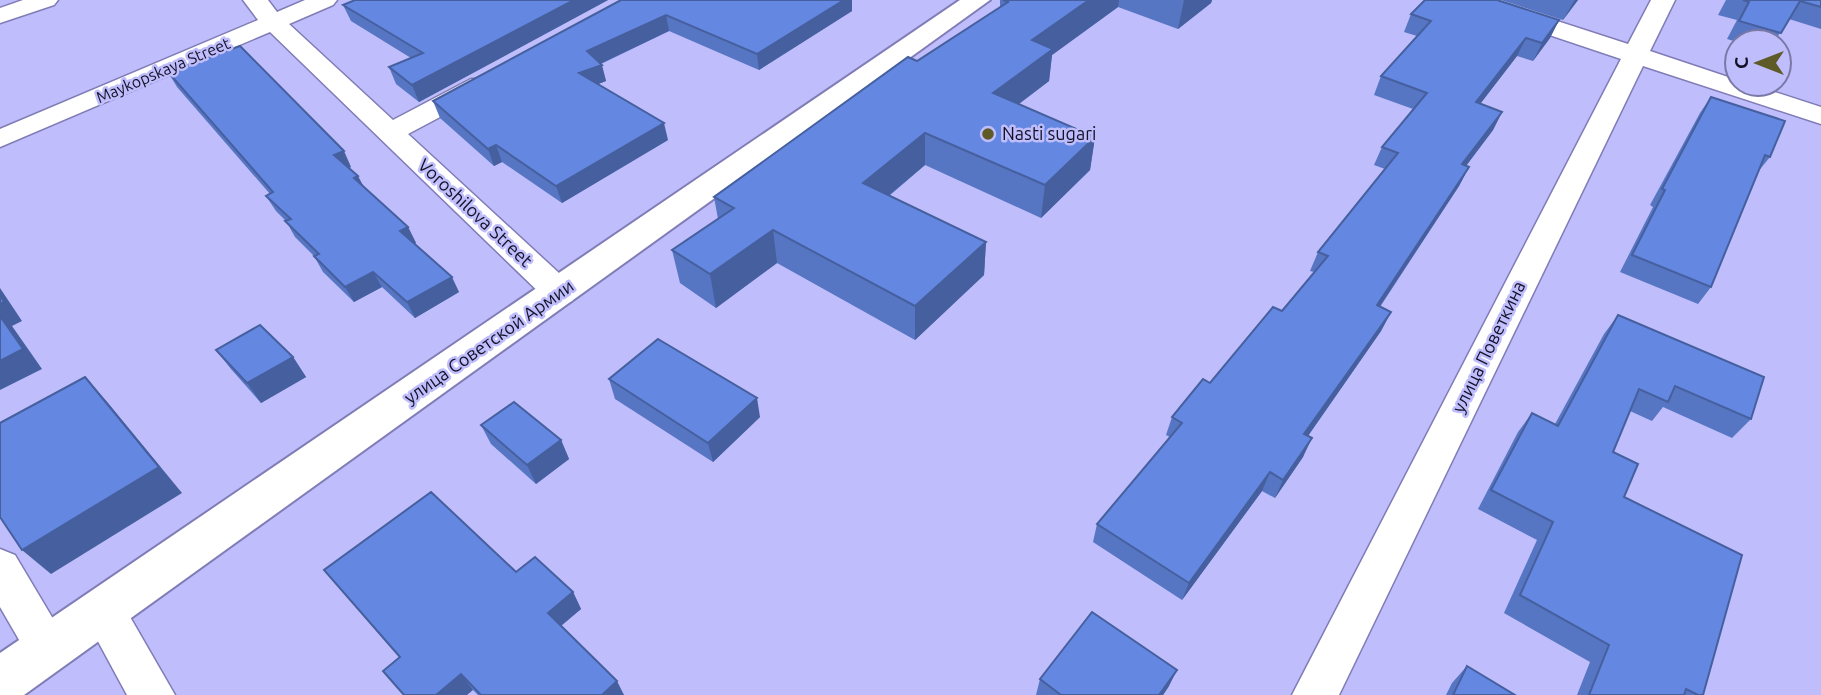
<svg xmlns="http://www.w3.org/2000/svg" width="1821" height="695" font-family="Ubuntu,sans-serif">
<rect width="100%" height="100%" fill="#bfbdfb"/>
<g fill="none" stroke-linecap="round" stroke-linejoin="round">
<defs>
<g id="minor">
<polygon points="23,0 58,0 54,5 0,23 0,8"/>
<polygon points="243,0 268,0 277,12 305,0 337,0 333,5 289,24 393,120 471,79 489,79 493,85 489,91 408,134 572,285 577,293 572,301 560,305 548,301 270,32 0,147 0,129 258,20"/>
<polygon points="1456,0 1492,0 1628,44 1651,0 1675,0 1650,51 1737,80 1737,84 1750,84 1821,107 1821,124 1643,66 1339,695 1292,695 1621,59 1460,5"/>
<polygon points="0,549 15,555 71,649 65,664 49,670 33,664 0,607"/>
<polygon points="103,590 118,596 175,695 127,695 81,610 88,596"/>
</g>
<polygon id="primary" points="960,0 990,0 24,695 0,695 0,653"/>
</defs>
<use href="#minor" stroke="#807cb6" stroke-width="3"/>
<use href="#primary" stroke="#807cb6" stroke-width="4"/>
<use href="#minor" fill="#fff" fill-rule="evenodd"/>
<use href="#primary" fill="#fff" fill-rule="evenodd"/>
</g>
<g fill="#5675c2">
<polygon points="355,0 608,0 419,102 396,84 389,67 411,58 351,21 343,5"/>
<polygon points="621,0 852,0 852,11 759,70 669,31 601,64 606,81 598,84 668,140 562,203 502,162 494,166 440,118 433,101"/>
<polygon points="1000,0 1212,0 1211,3 1178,29 1118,7 1052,55 1049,81 1019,104 1095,137 1090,170 1041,218 925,165 889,196 986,242 984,275 915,340 777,263 716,308 680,283 672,250 718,219 714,197 917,61 1000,7"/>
<polygon points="1501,0 1578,0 1563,20"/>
<polygon points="1726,0 1821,0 1821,29 1789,19 1774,42 1737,42 1727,39 1737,20 1718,15"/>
<polygon points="1411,14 1559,20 1550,38 1533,61 1517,56 1480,104 1502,112 1493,130 1466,166 1469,167 1459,186 1380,307 1391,312 1381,331 1308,436 1303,457 1275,498 1262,491 1182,600 1093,542 1097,524 1170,437 1166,435 1172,417 1210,383 1282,311 1314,272 1310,271 1318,252 1385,169 1374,165 1382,147 1413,109 1374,95 1381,76 1417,36 1404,32"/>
<polygon points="168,72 351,167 349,168 363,187 408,227 416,243 414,244 459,292 415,318 382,287 354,302 323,272 314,256 295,237 286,221 276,211 266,196 270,194 177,87"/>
<polygon points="1711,97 1770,157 1757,173 1711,287 1698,304 1620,272 1653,207 1650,205 1700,113"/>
<polygon points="1618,315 1751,419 1732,438 1663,407 1652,421 1630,411 1613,452 1624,497 1703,695 1577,695 1590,662 1504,613 1537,540 1478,509 1518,432 1532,413 1555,424 1604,334"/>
<polygon points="216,350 293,357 306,377 261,403 231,369"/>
<polygon points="609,379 760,417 713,462 615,399"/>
<polygon points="481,425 561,440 569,459 536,484 491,444"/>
<polygon points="324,570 516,572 573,592 581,609 561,626 624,695 478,695 473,690 400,657"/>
<polygon points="1467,666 1515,695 1446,695 1452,683"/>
<polygon points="1040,679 1169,686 1163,695 1036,695"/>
</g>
<g fill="#465f9e">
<polygon points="574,0 608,0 419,102 412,85"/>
<polygon points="844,0 852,0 852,11 759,70 757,54"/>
<polygon points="1089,0 1119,0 1118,7 1052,55 1049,81 991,125 993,93 1032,40"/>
<polygon points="1184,0 1212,0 1211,3 1178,29"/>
<polygon points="1575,0 1578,0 1563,20 1573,3"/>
<polygon points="666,15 669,31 591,68 587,51"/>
<polygon points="1559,20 1550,38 1533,61 1542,43"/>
<polygon points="1526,38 1517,56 1467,121 1476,102"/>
<polygon points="602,65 606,81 583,90 579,73"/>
<polygon points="1502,112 1493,130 1453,183 1462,164"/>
<polygon points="664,123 668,140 562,203 556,186"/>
<polygon points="925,133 925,165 864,216 863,183"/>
<polygon points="1095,137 1090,170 1041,218 1045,185"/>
<polygon points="496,145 502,162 494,166 488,149"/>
<polygon points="344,151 351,167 342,171 334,155"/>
<polygon points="1469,167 1459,186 1368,324 1377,305"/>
<polygon points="358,176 366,191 354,178"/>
<polygon points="408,227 416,243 407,247 400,231"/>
<polygon points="773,230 777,263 716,308 710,274"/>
<polygon points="986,242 984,275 915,340 915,306"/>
<polygon points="373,272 382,287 354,302 345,287"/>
<polygon points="452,277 459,292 415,318 407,302"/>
<polygon points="0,288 22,321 12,326 42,369 0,390"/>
<polygon points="1391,312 1381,331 1296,453 1304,434"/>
<polygon points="293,357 306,377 261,403 247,383"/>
<polygon points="85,377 108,403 182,493 51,574 22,550"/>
<polygon points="757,398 760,417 713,462 708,443"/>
<polygon points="1312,438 1303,457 1275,498 1283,480"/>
<polygon points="561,440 569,459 536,484 527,465"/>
<polygon points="1270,472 1262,491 1182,600 1189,583"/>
<polygon points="573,592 581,609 557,629 548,613"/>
<polygon points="1177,670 1169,686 1163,695 1159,695"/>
<polygon points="461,674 473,690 467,695 436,695"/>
<polygon points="617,681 624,695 602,695"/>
</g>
<g fill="#6488e2" stroke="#465f9e" stroke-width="2">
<polygon points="355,0 574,0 412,85 389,67 423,53 343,5"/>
<polygon points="621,0 844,0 757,54 666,15 587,51 602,65 579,73 664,123 556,186 496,145 488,149 433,101"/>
<polygon points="1003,0 1089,0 1032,40 1053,49 993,93 1095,137 1045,185 925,133 863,183 986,242 915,306 773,230 710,274 672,250 734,208 714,197 908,57 917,61 1008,2"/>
<polygon points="1425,0 1497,0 1559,20 1542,43 1526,38 1476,102 1502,112 1462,164 1469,167 1377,305 1391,312 1304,434 1312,438 1283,480 1270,472 1189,583 1097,524 1182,423 1172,417 1203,379 1210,383 1273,307 1282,311 1328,256 1318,252 1398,153 1382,147 1427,93 1381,76 1431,21 1411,14"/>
<polygon points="1743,0 1821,0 1821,7 1800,1 1781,33 1739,21 1749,2"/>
<polygon points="240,46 344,151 334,155 358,176 354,178 408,227 400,231 452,277 407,302 373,272 345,287 314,256 319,254 285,221 291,219 266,196 273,192 168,72"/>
<polygon points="1711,97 1785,121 1770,157 1765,155 1711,287 1632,255 1665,190 1662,189"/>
<polygon points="0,295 4,302 0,304"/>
<polygon points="1618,315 1764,377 1751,419 1675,386 1668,402 1639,389 1613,452 1638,464 1624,497 1742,555 1703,695 1698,695 1686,689 1684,695 1589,695 1609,645 1520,595 1553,522 1491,490 1532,413 1558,426"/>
<polygon points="0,316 23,349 0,361"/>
<polygon points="260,325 293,357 247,383 216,350"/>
<polygon points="658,339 757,398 708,443 609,379"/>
<polygon points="85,377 159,467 22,550 0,517 0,423"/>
<polygon points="514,402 561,440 527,465 481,425"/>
<polygon points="431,492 516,572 535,557 573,592 548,613 617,681 602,695 481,695 461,674 436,695 404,695 383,671 400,657 324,570"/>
<polygon points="1092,612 1177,670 1159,695 1061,695 1040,679"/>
<polygon points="1467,666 1515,695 1453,695"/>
</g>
<circle fill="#5e5b28" stroke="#bfbdfb" stroke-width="2.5" cx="988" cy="134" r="7"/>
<g text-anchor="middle" stroke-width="5" stroke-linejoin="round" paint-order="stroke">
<g font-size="16" fill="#131127" stroke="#bfbdfb">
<text transform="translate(163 70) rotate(-23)" y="6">Maykopskaya Street</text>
</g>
<g font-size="18" fill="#131127" stroke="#bfbdfb" text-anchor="start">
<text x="1002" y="140">Nasti sugari</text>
</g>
<g font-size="18" fill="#131127" stroke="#bfbdfb">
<text transform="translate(475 213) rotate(43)" y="6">Voroshilova Street</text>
<text transform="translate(489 342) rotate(-35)" y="6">улица Советской Армии</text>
<text transform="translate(1489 347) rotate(-64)" y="6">улица Поветкина</text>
</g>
</g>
<g transform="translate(1758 63) rotate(270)"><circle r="33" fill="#bfbdfb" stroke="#7a78a6" stroke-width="2"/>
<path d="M0-5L12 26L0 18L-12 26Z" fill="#5e5b28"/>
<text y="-10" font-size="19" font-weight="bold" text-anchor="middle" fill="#131127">С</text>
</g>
</svg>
